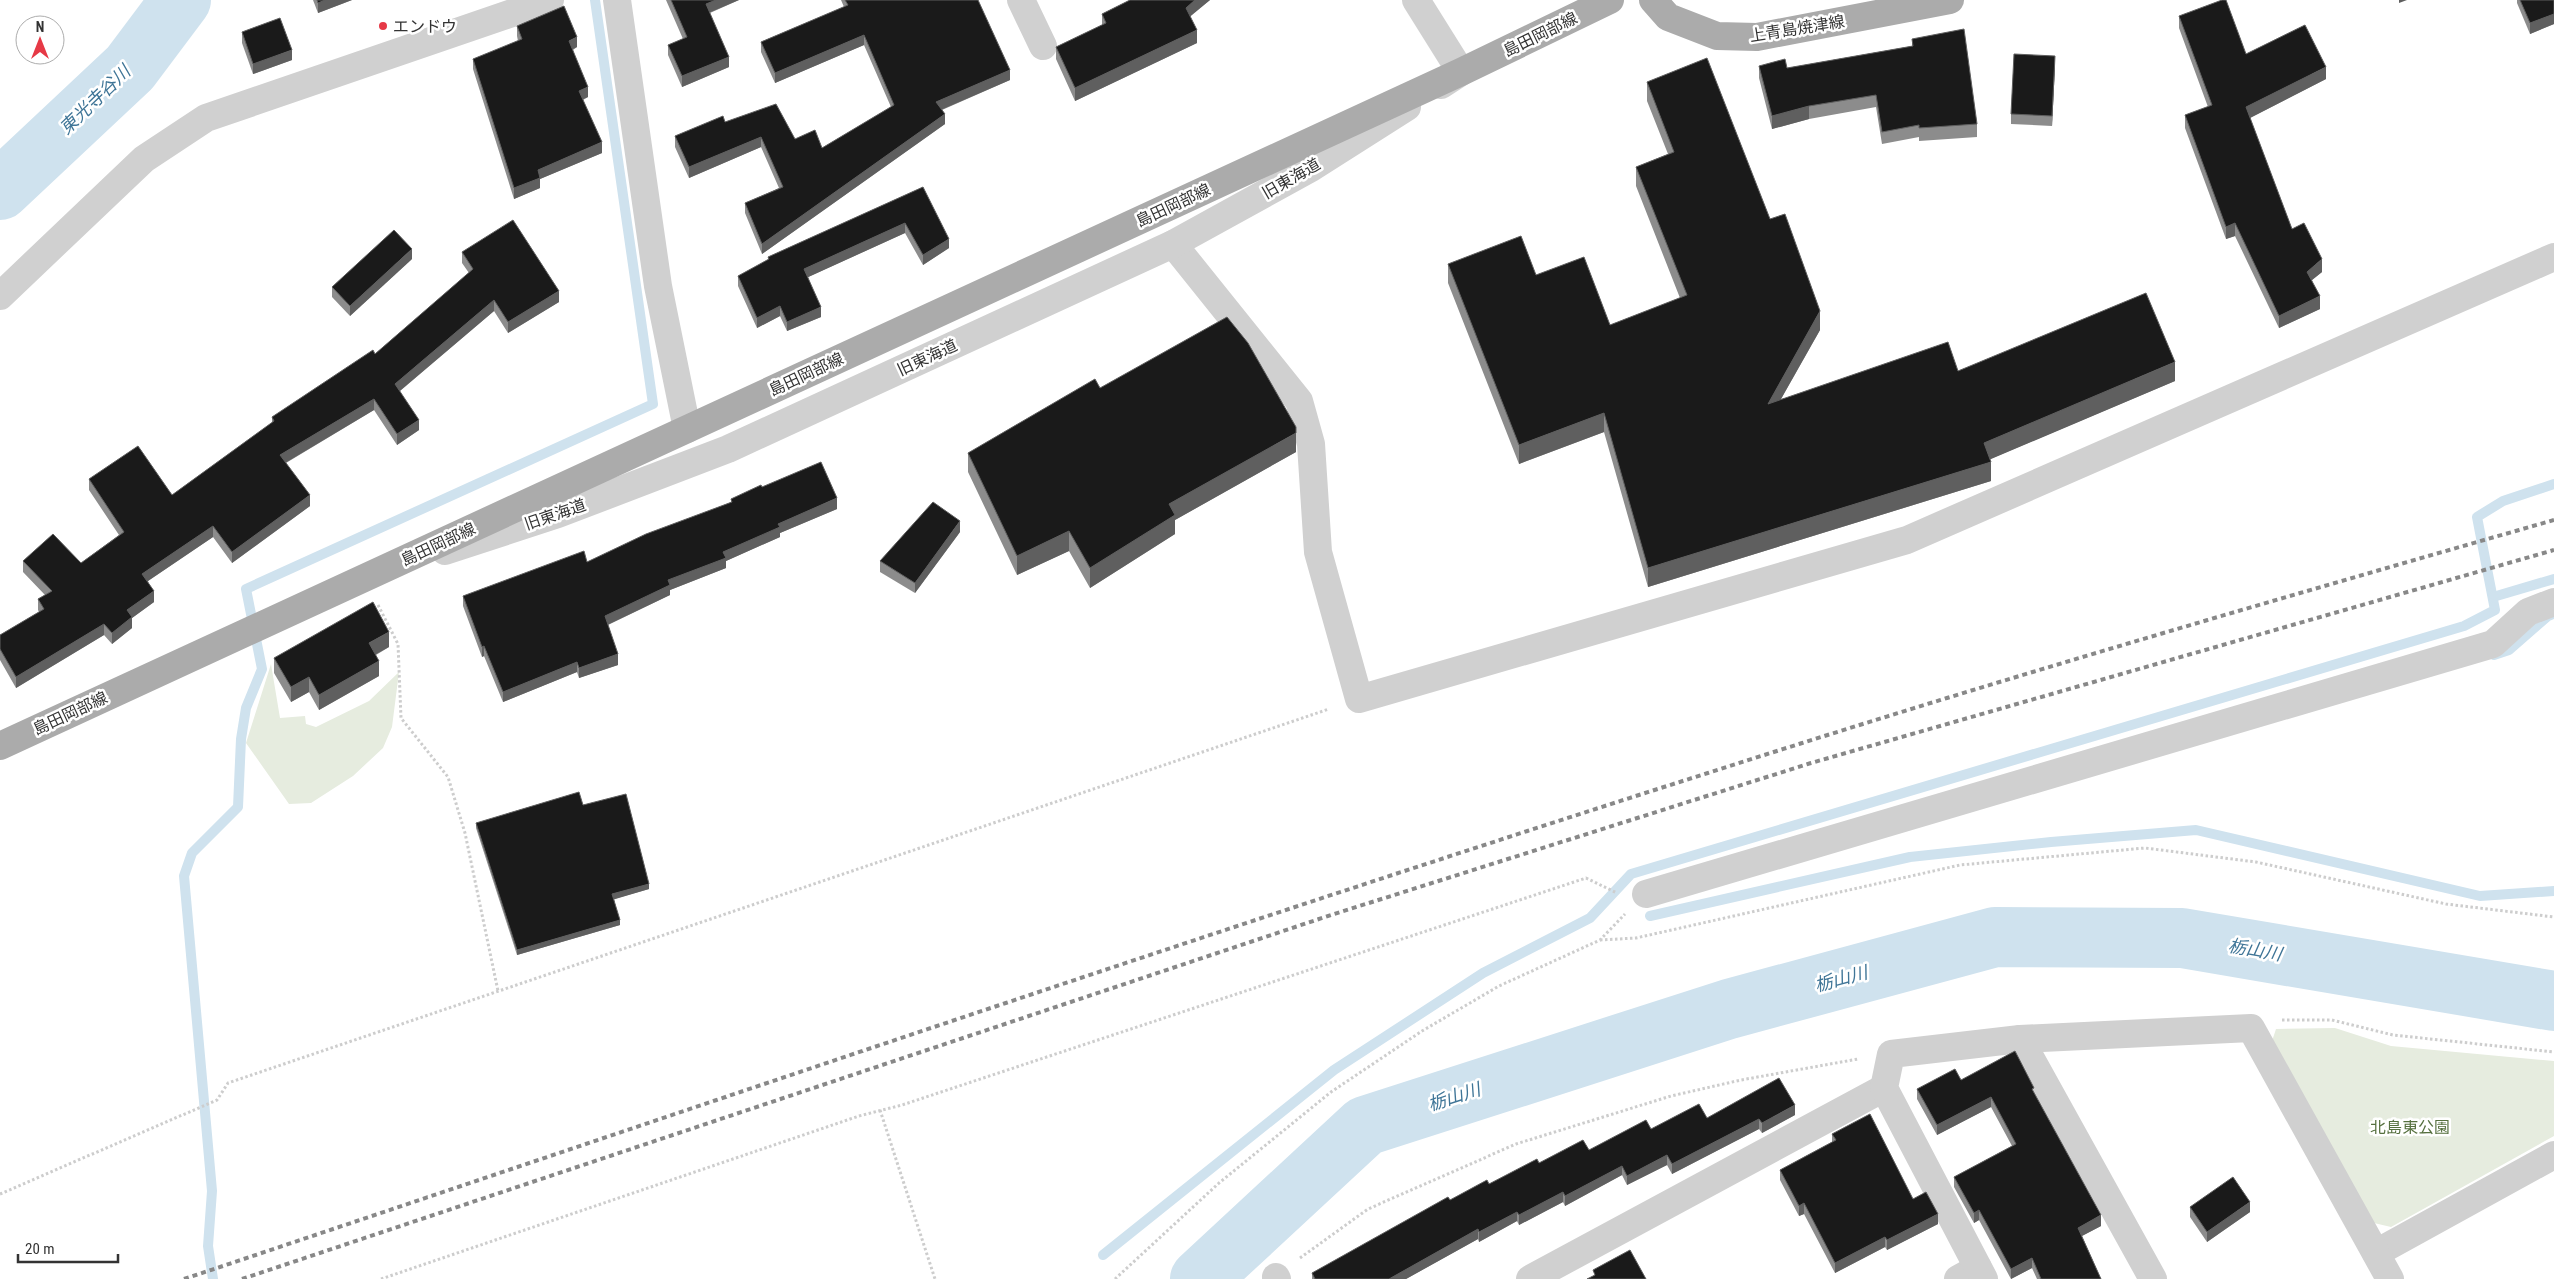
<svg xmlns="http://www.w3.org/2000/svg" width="2554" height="1279" font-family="'Roboto Condensed','Noto Sans JP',sans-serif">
<rect width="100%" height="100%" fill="#fff"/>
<g fill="#e6ecdf">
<polygon points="271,664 280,718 305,716 306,724 316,727 369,701 399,672 392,727 383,748 353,776 311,803 289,804 246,743"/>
<polygon points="2335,1028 2391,1046 2554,1061 2554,1136 2391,1227 2374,1223 2272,1041 2276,1029"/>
</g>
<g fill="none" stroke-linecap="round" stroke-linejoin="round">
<g stroke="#cfe2ee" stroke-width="10">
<polyline points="2493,597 2554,579"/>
<polyline points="2494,655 2509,650 2548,616 2553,614"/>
<polyline points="1650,916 1910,857 2051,842 2196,830 2480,896 2554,891"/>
<polyline points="1103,1255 1334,1070 1483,973 1590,918 1631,874 2464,626 2495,610 2477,517 2503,501 2554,484"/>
<polyline points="213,1279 208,1246 212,1191 184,876 192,853 238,807 241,739 246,708 262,669 246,589 653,404 595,0"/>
</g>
<g stroke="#cfe2ee" stroke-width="60">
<polyline points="0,190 130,68 181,0"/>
<polyline points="1200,1279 1365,1126 1729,1009 1995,937 2182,938 2554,1001"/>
</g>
<g stroke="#cdcdcd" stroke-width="3" stroke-dasharray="2.5 2.5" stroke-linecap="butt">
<polyline points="378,605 398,644 401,718 448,777 465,833 498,991"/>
<polyline points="1600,940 1636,938 1960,865 2145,848 2256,862 2446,904 2554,917"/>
<polyline points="2282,1020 2332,1020 2393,1035 2554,1052"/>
<polyline points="880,1110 935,1279"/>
<polyline points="0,1194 217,1100 228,1083 1329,709"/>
<polyline points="1300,1258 1368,1209 1516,1144 1671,1096 1741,1080 1858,1059"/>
<polyline points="381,1279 859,1116 902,1105 1586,878 1617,893"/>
<polyline points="1115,1279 1219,1183 1331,1092 1422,1031 1499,986 1600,940 1625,914"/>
</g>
<g stroke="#d0d0d0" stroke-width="28">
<polyline points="617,0 658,286 687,429"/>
<polyline points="1021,0 1043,46"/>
<polyline points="1416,0 1461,72 1441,85"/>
<polyline points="1173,244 1299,401 1311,444 1318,552 1359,699 1907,540 2554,257"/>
<polyline points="0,296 144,159 206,118 550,0"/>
<polyline points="445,551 558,514 728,449 1173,244 1311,168 1407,107"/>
<polyline points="1646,894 2493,644 2528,612 2554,602"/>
<polyline points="2020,1039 2153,1279"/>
<polyline points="2376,1253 2554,1155"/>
<polyline points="1276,1277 1277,1279"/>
<polyline points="1530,1279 1884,1088"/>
<polyline points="1958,1279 1978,1268"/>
<polyline points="1984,1279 1884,1088 1891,1054 2020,1039 2251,1028 2390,1279"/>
</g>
<g stroke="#ababab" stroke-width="28">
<polyline points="1653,0 1668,17 1717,36 1757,37 1950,0"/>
<polyline points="0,746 1461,72 1610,0"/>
</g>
<g stroke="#888" stroke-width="4" stroke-dasharray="5 4" stroke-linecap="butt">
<path d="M184,1279C722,1099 1258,915 1799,744C2049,665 2302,592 2554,520"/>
<polyline points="242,1279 1331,915 1811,763 2554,550"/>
</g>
</g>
<g fill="#8c8c8c">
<polygon points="313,0 352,0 318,13"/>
<polygon points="666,0 739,0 710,13 729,67 682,87 668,55 668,45 683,39"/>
<polygon points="841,0 978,0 1010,80 942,110 945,124 762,254 745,213 745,203 779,188 761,147 689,178 675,147 675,136 725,122 795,139 822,148 891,107 864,45 775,83 761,52 761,42 844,7"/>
<polygon points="1130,0 1210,0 1190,16 1197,43 1075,101 1056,59 1056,47 1102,25 1102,14"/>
<polygon points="2517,0 2554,0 2554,24 2530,34 2517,3"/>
<polygon points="2179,16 2246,54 2326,79 2250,118 2292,229 2322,272 2312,280 2320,309 2279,328 2235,236 2226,239 2185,128 2185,115 2208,107 2179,28"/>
<polygon points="517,26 577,47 573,50 588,97 583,100 602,153 540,179 540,188 514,199 473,69 473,59 518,41 517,36"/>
<polygon points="242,32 292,60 253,74 242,43"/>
<polygon points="1912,39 1977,124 1977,137 1919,141 1919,137 1882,144 1876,107 1809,119 1772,129 1759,78 1759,66 1787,68 1912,46"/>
<polygon points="2055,66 2052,126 2011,124 2011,114"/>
<polygon points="1647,82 1770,219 1820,330 1781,399 1958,371 2175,381 1990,459 1991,481 1648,587 1604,432 1519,464 1448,283 1448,264 1536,275 1610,325 1680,298 1636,186 1636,167 1668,154 1647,101"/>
<polygon points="923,187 949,248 923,265 905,233 808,277 821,317 787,331 780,316 757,328 738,286 738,276 768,260 768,257"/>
<polygon points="462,252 559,302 508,333 494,311 400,391 419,430 397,445 374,410 286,463 310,506 232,563 213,537 148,581 154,602 132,618 132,628 112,644 104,635 16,688 0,660 0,635 39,612 38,610 38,599 45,595 23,572 23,561 81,563 119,535 89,490 89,479 172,495 272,423 272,417 375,354 469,273 462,263"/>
<polygon points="412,259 350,316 332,297 332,287"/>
<polygon points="1100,388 1296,452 1175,520 1175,534 1090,588 1069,551 1017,575 968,472 968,453"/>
<polygon points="762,487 837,509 780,533 780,537 726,561 726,568 670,590 670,595 608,625 618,665 579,678 577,672 503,702 484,656 482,657 463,606 463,596 587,562 731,502 731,499"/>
<polygon points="960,532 915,593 880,572 880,561"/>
<polygon points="389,647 376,655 379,676 319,710 309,692 291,702 274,673 274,658"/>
<polygon points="583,805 649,889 614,899 620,925 517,955 476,828 476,823"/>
<polygon points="1961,1080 2034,1094 2101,1226 2082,1236 2101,1279 2037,1279 2032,1268 2011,1279 1979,1220 1974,1223 1954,1187 1954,1177 2012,1146 1991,1107 1937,1135 1917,1099 1917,1089"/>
<polygon points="1795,1115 1762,1133 1759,1129 1672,1174 1667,1165 1627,1185 1622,1175 1565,1206 1563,1202 1519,1225 1517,1221 1479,1242 1478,1239 1406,1279 1312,1279 1312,1273 1450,1200 1539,1163 1589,1150 1651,1129"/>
<polygon points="1832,1134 1913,1199 1938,1224 1887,1250 1885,1247 1835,1273 1804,1214 1799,1216 1780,1180 1780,1170 1832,1142"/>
<polygon points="2190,1207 2250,1212 2207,1242 2190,1217"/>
</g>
<g fill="#5f5f5f">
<polygon points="325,0 352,0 318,13 318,3"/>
<polygon points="716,0 739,0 706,14 706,4"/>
<polygon points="1195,0 1210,0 1186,20 1186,8"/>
<polygon points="2399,0 2407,0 2399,3"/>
<polygon points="2554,14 2554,24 2530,34 2530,23"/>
<polygon points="1197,30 1197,43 1075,101 1075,88"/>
<polygon points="864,35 864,45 775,83 775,73"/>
<polygon points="577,37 577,47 569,51 569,41"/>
<polygon points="292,50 292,60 253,74 253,64"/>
<polygon points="2055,56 2055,66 2052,126 2052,116"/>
<polygon points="729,57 729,67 682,87 682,76"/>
<polygon points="2326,67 2326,79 2246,120 2246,107"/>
<polygon points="1010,70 1010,80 936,112 936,102"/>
<polygon points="588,87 588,97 579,101 579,91"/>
<polygon points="1809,106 1809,119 1772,129 1772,116"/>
<polygon points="945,114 945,124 762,254 762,244"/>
<polygon points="761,137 761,147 689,178 689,167"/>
<polygon points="602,142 602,153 540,179 540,188 514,199 514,188 538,170"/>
<polygon points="905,223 905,233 804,279 804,269"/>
<polygon points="2235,223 2235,236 2226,239 2226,227"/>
<polygon points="949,239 949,248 923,265 923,255"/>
<polygon points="412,249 412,259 350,316 350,306"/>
<polygon points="2322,259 2322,272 2307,284 2307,272"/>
<polygon points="559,291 559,302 508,333 508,322"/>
<polygon points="2320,296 2320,309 2279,328 2279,316"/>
<polygon points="494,300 494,311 395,395 395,384"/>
<polygon points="780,306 780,316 757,328 757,318"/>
<polygon points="821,307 821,317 787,331 787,322"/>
<polygon points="1820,311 1820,330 1768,422 1768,404"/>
<polygon points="2175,362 2175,381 1984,462 1984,443"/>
<polygon points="374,399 374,410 280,466 280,455"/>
<polygon points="1604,413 1604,432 1519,464 1519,445"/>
<polygon points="419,420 419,430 397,445 397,434"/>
<polygon points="1296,433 1296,452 1175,520 1175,534 1090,588 1090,568 1169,504"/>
<polygon points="1991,462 1991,481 1648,587 1648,568"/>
<polygon points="310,495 310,506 232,563 232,552"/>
<polygon points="837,498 837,509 780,533 780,537 726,561 726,568 670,590 670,595 605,626 605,616 668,580 778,524"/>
<polygon points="960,521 960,532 915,593 915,583"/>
<polygon points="213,526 213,537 142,585 142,574"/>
<polygon points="1069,531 1069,551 1017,575 1017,556"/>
<polygon points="154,591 154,602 132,618 132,628 112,644 112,633 127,610"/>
<polygon points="104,624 104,635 16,688 16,677"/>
<polygon points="389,632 389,647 369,658 369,643"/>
<polygon points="484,646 484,656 482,657 482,647"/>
<polygon points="618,654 618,665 579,678 579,668"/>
<polygon points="379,661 379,676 319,710 319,695"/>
<polygon points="577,662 577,672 503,702 503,692"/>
<polygon points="309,677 309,692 291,702 291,687"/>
<polygon points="649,884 649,889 612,900 612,894"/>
<polygon points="620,920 620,925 517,955 517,950"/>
<polygon points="1991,1097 1991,1107 1937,1135 1937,1125"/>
<polygon points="1795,1105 1795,1115 1762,1133 1762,1123"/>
<polygon points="1759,1119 1759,1129 1672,1174 1672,1164"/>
<polygon points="1667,1155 1667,1165 1627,1185 1627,1176"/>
<polygon points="1622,1166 1622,1175 1565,1206 1565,1196"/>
<polygon points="1563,1192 1563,1202 1519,1225 1519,1215"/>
<polygon points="2250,1202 2250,1212 2207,1242 2207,1232"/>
<polygon points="1804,1203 1804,1214 1799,1216 1799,1206"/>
<polygon points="1979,1210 1979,1220 1974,1223 1974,1213"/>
<polygon points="1517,1212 1517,1221 1479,1242 1479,1232"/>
<polygon points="1938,1214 1938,1224 1887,1250 1887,1240"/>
<polygon points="2101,1215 2101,1226 2078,1238 2078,1228"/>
<polygon points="1478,1229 1478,1239 1406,1279 1389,1279"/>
<polygon points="1885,1237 1885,1247 1835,1273 1835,1263"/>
<polygon points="2032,1258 2032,1268 2011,1279 2011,1269"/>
</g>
<g fill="#1a1a1a" stroke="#5f5f5f">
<polygon points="317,0 325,0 318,3"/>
<polygon points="671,0 716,0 706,4 729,57 682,76 668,45 687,37"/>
<polygon points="845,0 978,0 1010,70 936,102 945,114 762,244 745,203 783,187 761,137 689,167 675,136 723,116 725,122 776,104 795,139 815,130 822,148 894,105 864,35 775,73 761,42 848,5"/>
<polygon points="1130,0 1195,0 1186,8 1197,30 1075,88 1056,47 1106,23 1102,14"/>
<polygon points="2222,0 2226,0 2246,54 2305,25 2326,67 2246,107 2292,229 2304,223 2322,259 2307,272 2320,296 2279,316 2235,223 2226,227 2185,115 2212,105 2179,16"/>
<polygon points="2520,0 2554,0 2554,14 2530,23"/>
<polygon points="564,6 577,37 569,41 588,87 579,91 602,142 538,170 540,178 514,188 473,59 522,39 517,26"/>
<polygon points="280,18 292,50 253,64 242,32"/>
<polygon points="1964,29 1977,124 1919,128 1919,125 1882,132 1876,95 1809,106 1772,116 1759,66 1785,59 1787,68 1913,46 1912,39"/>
<polygon points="2014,54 2055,56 2052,116 2011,114"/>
<polygon points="1707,58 1770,219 1785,214 1820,311 1768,404 1948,342 1958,371 2146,293 2175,362 1984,443 1991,462 1648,568 1604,413 1519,445 1448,264 1521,236 1536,275 1584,257 1610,325 1687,295 1636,167 1674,152 1647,82"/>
<polygon points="923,187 949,239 923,255 905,223 804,269 821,307 787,322 780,306 757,318 738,276 769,259 768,257"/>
<polygon points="513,220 559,291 508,322 494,300 395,384 419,420 397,434 374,399 280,455 310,495 232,552 213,526 142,574 154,591 127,610 132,617 112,633 104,624 16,677 0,649 0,635 44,609 38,599 52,591 23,561 53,534 81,563 124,532 89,479 138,446 172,495 274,421 272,417 373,350 375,354 473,269 462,252"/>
<polygon points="394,230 412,249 350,306 332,287"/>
<polygon points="1227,317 1248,343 1296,427 1296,433 1169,504 1175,515 1090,568 1069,531 1017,556 968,453 1095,379 1100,388"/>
<polygon points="821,462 837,498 778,524 780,527 723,552 726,558 668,580 670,585 605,616 618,654 579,668 577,662 503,692 484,646 482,647 463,596 584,551 587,562 646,534 732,502 731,499 761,485 762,487"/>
<polygon points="933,502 960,521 915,583 880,561"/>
<polygon points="373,602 389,632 369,643 379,661 319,695 309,677 291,687 274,658"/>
<polygon points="579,792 583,805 626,794 649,884 612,894 620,920 517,950 476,823"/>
<polygon points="2015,1051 2034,1088 2032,1089 2101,1215 2078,1228 2101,1279 2041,1279 2032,1258 2011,1269 1979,1210 1974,1213 1954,1177 2016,1144 1991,1097 1937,1125 1917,1089 1955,1069 1961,1080"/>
<polygon points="1779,1078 1795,1105 1762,1123 1759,1119 1672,1164 1667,1155 1627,1176 1622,1166 1565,1196 1563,1192 1519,1215 1517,1212 1479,1232 1478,1229 1389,1279 1315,1279 1312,1273 1448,1197 1450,1200 1487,1180 1489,1184 1537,1159 1539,1163 1583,1140 1589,1150 1646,1120 1651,1129 1699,1104 1707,1118"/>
<polygon points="1870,1114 1913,1199 1926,1192 1938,1214 1887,1240 1885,1237 1835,1263 1804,1203 1799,1206 1780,1170 1836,1140 1832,1134"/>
<polygon points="2233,1177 2250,1202 2207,1232 2190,1207"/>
<polygon points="1630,1250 1646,1279 1587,1279 1595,1275 1593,1270"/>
</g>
<circle fill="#e63946" stroke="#fff" stroke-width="2" cx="383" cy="26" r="5"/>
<g text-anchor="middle" stroke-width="5" stroke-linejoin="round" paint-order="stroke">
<g font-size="16" fill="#333" stroke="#fff" text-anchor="start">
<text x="393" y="32">エンドウ</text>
</g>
<g font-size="16" fill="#333" stroke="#fff">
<text transform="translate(1797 28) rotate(-9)" y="6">上青島焼津線</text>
<text transform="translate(1540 34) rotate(-26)" y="6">島田岡部線</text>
<text transform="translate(1291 178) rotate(-30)" y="6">旧東海道</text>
<text transform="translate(1173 205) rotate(-25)" y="6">島田岡部線</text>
<text transform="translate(927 357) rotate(-25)" y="6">旧東海道</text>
<text transform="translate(806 374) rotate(-25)" y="6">島田岡部線</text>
<text transform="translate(555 514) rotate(-19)" y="6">旧東海道</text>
<text transform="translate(438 544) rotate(-25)" y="6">島田岡部線</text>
<text transform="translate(70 713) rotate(-25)" y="6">島田岡部線</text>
</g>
<g font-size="16" fill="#56703f" stroke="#fff">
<text x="2410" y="1133">北島東公園</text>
</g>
<g font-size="18" font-style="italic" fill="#3f7597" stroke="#fff">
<text transform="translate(95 100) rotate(-44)" y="6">東光寺谷川</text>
<text transform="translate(2255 950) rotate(10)" y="6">栃山川</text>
<text transform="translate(1841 979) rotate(-15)" y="6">栃山川</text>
<text transform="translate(1454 1097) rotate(-18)" y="6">栃山川</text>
</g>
</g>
<g transform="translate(40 40)"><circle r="24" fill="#ffffff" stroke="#adadad"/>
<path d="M0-4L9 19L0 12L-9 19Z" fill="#e63946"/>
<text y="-8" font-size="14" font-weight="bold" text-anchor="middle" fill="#333333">N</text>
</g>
<path d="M18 1254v8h100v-8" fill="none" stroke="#333333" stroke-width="2.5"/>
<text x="25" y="1254" font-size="15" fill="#333333" stroke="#ffffff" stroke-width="4" paint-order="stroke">20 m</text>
</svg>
